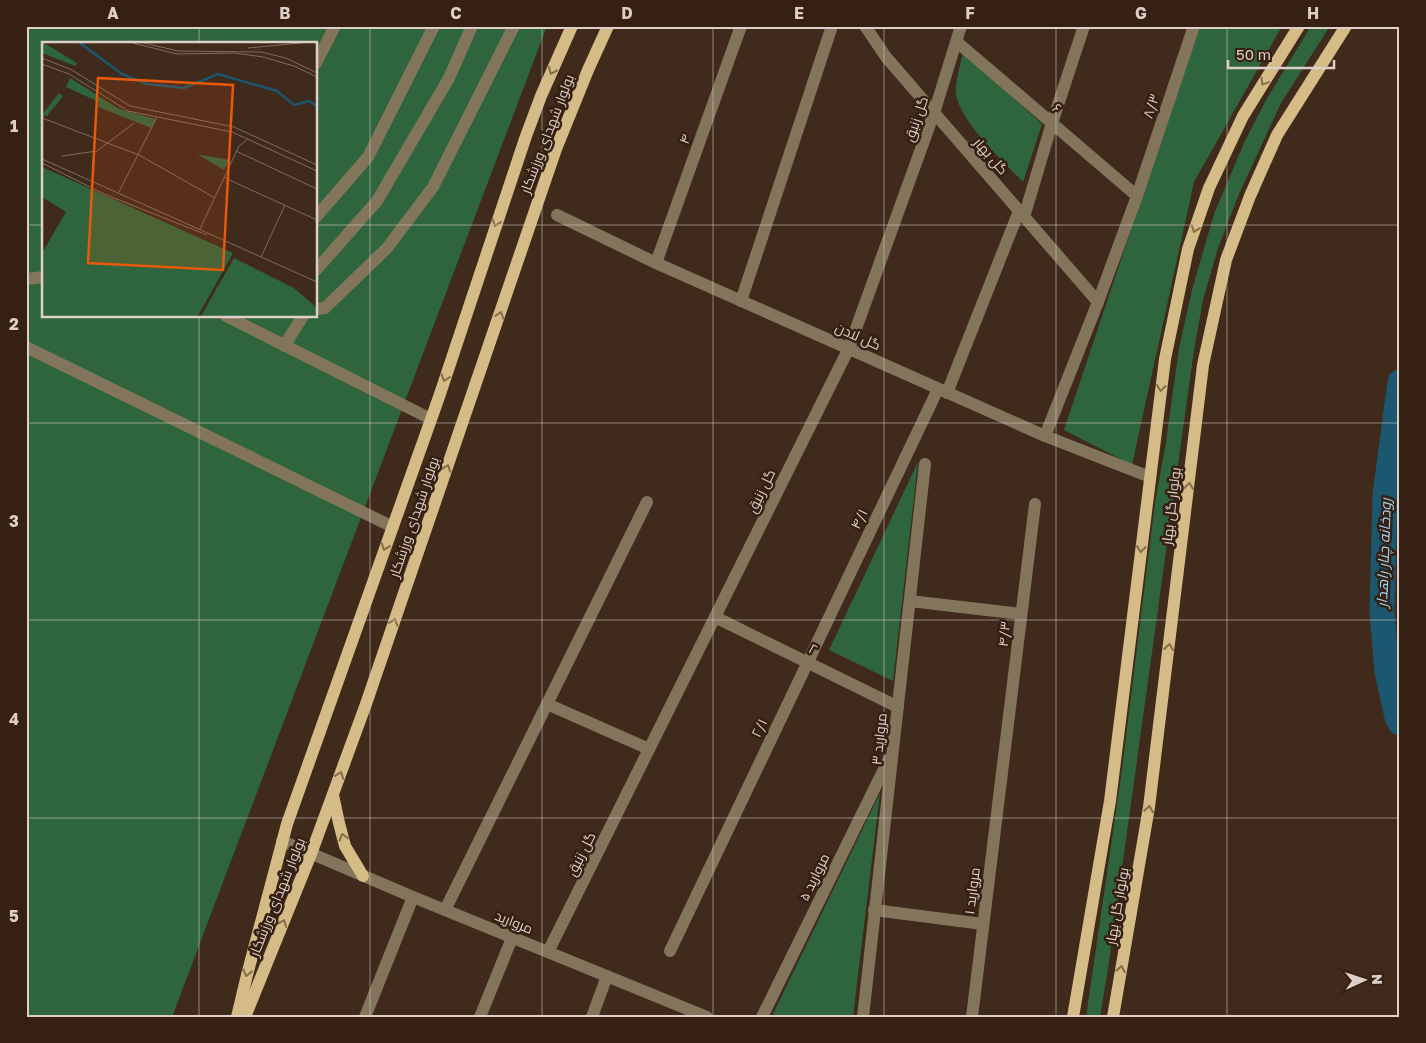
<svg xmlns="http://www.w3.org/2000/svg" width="1426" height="1043" font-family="'Golos Text',Cairo,sans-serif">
<rect width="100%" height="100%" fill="#3f2a1c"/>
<g fill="#2f653c" fill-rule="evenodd">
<path d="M26,26H547L172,1017H26ZM44,44H316V316H44Z"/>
<polygon points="1199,26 1282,26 1194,182 1132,465 1064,430"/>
<polygon points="1311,26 1330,26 1281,103 1239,194 1218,248 1203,300 1194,350 1108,969 1100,1017 1086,1017 1121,777 1155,503 1166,442 1179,348 1192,290 1214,214 1244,143 1266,100"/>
<path d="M963,52L1042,124L1023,182C1004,162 960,122 956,94C954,86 961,62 963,52Z"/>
<polygon points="918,462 893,681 829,650"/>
<polygon points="880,793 853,1017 780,1017 773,1014"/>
</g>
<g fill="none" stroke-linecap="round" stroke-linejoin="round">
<polyline stroke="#1b576f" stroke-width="25" points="1400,382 1385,495 1382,613 1387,671 1397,717 1400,723"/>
<g stroke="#82755c" stroke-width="12">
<polyline points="865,26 886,57 1098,302"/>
<polyline points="957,42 1137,196"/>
<polyline points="316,63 335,26"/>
<polyline points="557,215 656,263 1045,436 1150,477"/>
<polyline points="316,217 368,157 434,26"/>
<polyline points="1024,217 1052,123 1084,26"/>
<polyline points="656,263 741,26"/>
<polyline points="316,270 377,201 449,78 472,26"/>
<polyline points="26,279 44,277"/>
<polyline points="741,301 832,26"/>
<polyline points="316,309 325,308 387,248 433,187 514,26"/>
<polyline points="226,316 431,419"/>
<polyline points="284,346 303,316"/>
<polyline points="26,347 393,527"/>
<polyline points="947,393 1019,211"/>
<polyline points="1045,436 1098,302 1137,196 1194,26"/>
<polyline points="910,601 1021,614"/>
<polyline points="715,617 898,707"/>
<polyline points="547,704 649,749"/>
<polyline points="282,841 413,897 707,1017"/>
<polyline points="445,910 647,502"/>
<polyline points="874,910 983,924"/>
<polyline points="670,951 938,389"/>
<polyline points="548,952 849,348 934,113 961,26"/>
<polyline points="365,1017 413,897"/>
<polyline points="480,1017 512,938"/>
<polyline points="592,1017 607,976"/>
<polyline points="762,1017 889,759"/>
<polyline points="863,1017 925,464"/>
<polyline points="972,1017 1035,504"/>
</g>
<g stroke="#d5bb85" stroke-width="12">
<polyline points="333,795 339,823 345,846 363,876"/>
<polyline points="237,1017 247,975 287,824 439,397 526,136 541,96 572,26"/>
<polyline points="245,1017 311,854 366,704 556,149 588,70 608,26"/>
<polyline points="1073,1017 1110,801 1165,359 1188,249 1209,188 1243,116 1299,26"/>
<polyline points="1113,1017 1149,807 1203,365 1226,260 1250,196 1277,135 1346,26"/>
</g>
</g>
<defs><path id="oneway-chevron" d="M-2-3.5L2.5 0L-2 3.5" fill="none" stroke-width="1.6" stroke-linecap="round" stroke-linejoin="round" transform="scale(1.25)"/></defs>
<g stroke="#856e4c">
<use href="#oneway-chevron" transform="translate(552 71) rotate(114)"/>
<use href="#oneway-chevron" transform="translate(1264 82) rotate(121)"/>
<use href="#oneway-chevron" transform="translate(496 223) rotate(109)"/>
<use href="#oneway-chevron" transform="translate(1195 229) rotate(109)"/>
<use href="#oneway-chevron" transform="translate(500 315) rotate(-72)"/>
<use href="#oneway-chevron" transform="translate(445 378) rotate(108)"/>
<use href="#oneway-chevron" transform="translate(1161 388) rotate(97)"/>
<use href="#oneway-chevron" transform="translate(447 468) rotate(-71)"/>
<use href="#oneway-chevron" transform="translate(1189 486) rotate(-83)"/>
<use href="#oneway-chevron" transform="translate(385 547) rotate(110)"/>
<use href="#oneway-chevron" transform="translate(1141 549) rotate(97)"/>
<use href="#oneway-chevron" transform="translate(394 622) rotate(-71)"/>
<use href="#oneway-chevron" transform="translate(1169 647) rotate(-83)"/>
<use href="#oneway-chevron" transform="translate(340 775) rotate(-70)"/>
<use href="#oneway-chevron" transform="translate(1149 809) rotate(-81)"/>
<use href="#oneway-chevron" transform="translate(343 837) rotate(-107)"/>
<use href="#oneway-chevron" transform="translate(283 923) rotate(-68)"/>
<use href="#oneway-chevron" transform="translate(1121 969) rotate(-80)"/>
<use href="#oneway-chevron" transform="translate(247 973) rotate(104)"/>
</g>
<path fill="none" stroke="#ded0c8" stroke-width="1" stroke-opacity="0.55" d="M199,26V44M370,26V1017M542,26V1017M713,26V1017M884,26V1017M1056,26V1017M1227,26V1017M26,225H44M316,225H1400M199,316V1017M26,423H1400M26,620H1400M26,818H1400"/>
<g text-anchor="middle" stroke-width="5" stroke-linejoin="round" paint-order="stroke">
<g font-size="14" fill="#ded0c8" stroke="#352013">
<text transform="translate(1151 106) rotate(-72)" y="5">۸/۳</text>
<text transform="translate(1057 108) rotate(40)" y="5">۶</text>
<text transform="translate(916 119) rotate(-71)" y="5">گل زنبق</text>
<text transform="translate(547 134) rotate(-69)" y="5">بولوار شهدای ورزشکار</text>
<text transform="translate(685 139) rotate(-70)" y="5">۴</text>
<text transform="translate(991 156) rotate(49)" y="5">گل بهار</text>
<text transform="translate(858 336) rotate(24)" y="5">گل لادن</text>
<text transform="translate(761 491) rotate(-64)" y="5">گل زنبق</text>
<text transform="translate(1171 506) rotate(-83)" y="5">بولوار گل بهار</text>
<text transform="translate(414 517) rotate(-71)" y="5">بولوار شهدای ورزشکار</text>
<text transform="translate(859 519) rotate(-64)" y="5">۴/۱</text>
<text transform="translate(1004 634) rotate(-83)" y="5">۴/۳</text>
<text transform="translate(813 649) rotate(27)" y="5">۲</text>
<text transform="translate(759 728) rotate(-64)" y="5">۲/۱</text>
<text transform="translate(879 739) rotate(-84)" y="5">مروارید ۳</text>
<text transform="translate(581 854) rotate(-63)" y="5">گل زنبق</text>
<text transform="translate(814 877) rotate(-64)" y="5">مروارید ۵</text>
<text transform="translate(972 891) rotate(-83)" y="5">مروارید ۱</text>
<text transform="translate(277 897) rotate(-68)" y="5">بولوار شهدای ورزشکار</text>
<text transform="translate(1117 906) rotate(-80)" y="5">بولوار گل بهار</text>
<text transform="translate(514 922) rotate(22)" y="5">مروارید</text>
</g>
<g font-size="15" font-style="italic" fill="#9bd6f3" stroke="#352013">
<text transform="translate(1384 553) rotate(-88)" y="5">رودخانه چنار راهدار</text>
</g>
</g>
<g transform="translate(42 42)">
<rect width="275" height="275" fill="#3f2a1c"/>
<path d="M0,1H2L35,21L33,24L0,11ZM28,36L77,67L114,77L109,86L56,65L57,60L24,45ZM17,51L21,54L5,74L0,73ZM155,112L187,118L182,128ZM0,125L191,211L156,274H0V211L24,170L0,155ZM192,216L252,246L275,266L273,274H159Z" fill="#2f653c"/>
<path fill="none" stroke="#1b576f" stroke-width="2.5" d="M38,1L80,32L105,42L142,46L176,32L235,49L252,63L267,59L275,64"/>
<path fill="none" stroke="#7f6c61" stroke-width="1" d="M91,1L135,12L193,11L221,15L252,24L275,35M102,1L136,9L219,10L244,16L275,31M206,6L259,1M0,16L30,28L88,64L192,85L275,123M0,22L27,32L86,69L190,90L275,129M0,76L97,113L173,156M194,109L275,147M20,114L55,109L92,81M0,117L275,240M0,121L62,152L165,193M183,136L275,178M77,150L115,75M158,187L197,104L206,97M219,215L243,163"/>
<path fill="#e8590c" fill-opacity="0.15" stroke="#e8590c" stroke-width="2.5" d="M56,36L191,43L181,228L46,221Z"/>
<rect width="275" height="275" fill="none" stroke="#ded0c8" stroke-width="2.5"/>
</g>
<rect width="1426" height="1043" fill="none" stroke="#352013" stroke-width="55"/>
<g transform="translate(1364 980) rotate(87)" stroke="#352013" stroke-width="4" paint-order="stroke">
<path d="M0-4L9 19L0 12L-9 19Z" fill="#ded0c8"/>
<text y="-8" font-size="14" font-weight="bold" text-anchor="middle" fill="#ded0c8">N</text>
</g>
<path d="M1228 60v8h106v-8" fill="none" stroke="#ded0c8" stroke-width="2.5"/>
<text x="1236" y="60" font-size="15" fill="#ded0c8" stroke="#352013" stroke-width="4" paint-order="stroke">50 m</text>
<rect x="28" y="28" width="1370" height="988" fill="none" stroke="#ded0c8" stroke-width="2"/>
<g font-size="16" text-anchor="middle" font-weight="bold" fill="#ded0c8">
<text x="113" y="19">A</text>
<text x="285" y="19">B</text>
<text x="456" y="19">C</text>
<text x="627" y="19">D</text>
<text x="799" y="19">E</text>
<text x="970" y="19">F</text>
<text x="1141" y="19">G</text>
<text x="1313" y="19">H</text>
<text x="14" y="132">1</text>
<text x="14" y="330">2</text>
<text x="14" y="527">3</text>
<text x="14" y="725">4</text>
<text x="14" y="922">5</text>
</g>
</svg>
